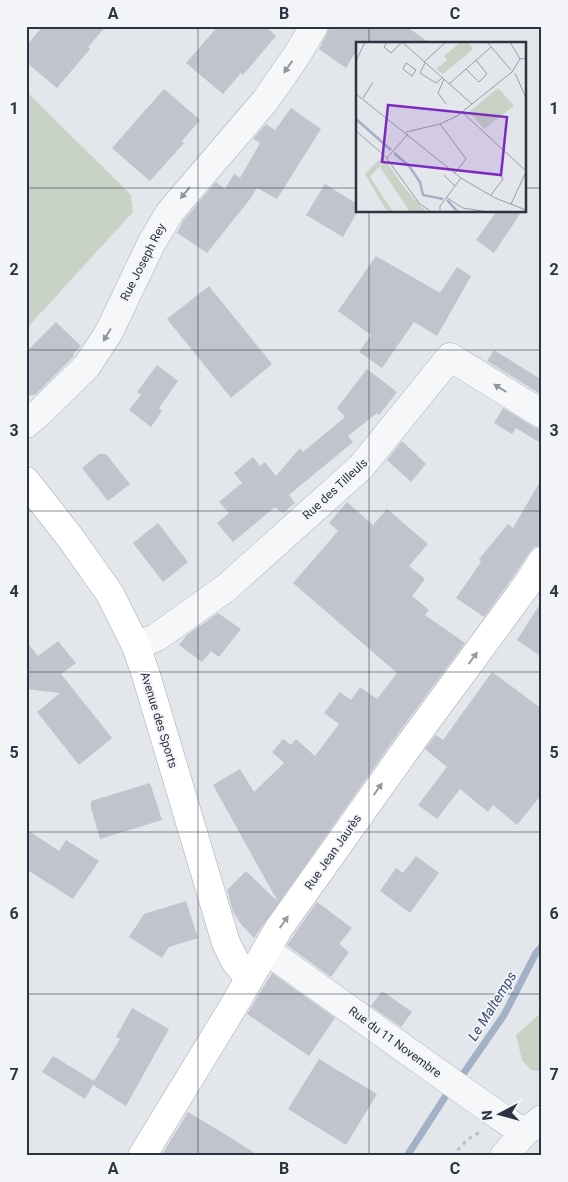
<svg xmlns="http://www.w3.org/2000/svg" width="568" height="1182" font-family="Roboto,sans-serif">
<rect width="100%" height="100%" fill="#e3e6ea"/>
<g fill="#c8d3c5">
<polygon points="26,91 131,195 133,212 26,329"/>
<polygon points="542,1012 542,1071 531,1070 522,1060 516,1035"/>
</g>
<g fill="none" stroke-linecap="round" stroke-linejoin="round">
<g stroke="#a2b1c7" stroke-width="7">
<polyline points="461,1077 504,1015 536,953 542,946"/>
<polyline points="407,1156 445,1097"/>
</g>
</g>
<g fill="#c1c4cc">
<polygon points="43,26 106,26 88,47 90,49 57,88 26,62 26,46"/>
<polygon points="218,26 265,26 276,36 243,75 241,73 223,94 186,63"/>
<polygon points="330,26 406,26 431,44 357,44 357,50 346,68 319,49 327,34"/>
<polygon points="164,89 200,120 182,141 184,143 150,181 112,148"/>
<polygon points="291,108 321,129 277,199 257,188 250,199 207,253 177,233 183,221 216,182 225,189 234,174 240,178 260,143 253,139 266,124 275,130"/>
<polygon points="325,184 357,204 357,211 358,211 343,237 306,215"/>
<polygon points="497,211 522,211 494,253 476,240"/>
<polygon points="376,256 440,293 457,267 471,276 437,336 414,322 382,368 359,352 371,335 338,311"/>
<polygon points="209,286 272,364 231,398 167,319"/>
<polygon points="56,322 81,346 73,354 74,356 35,395 26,396 26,352"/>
<polygon points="494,350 542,380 542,395 487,361"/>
<polygon points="157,365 178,381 159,408 162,411 151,427 129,410 141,395 137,392"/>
<polygon points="367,369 397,392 379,415 377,413 348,436 353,442 289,495 295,503 283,513 275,507 233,542 217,523 229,513 219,502 242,483 234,473 253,457 260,466 265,462 276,476 300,448 303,452 345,417 337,408"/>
<polygon points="503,408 534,427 542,430 542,444 516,428 512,434 494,423"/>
<polygon points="402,441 426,464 411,482 387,460"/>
<polygon points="99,454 106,454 130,484 108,501 82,468"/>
<polygon points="542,478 542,540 539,546 534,547 529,553 513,577 484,617 456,598 481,562 479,559 508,524 513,528"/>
<polygon points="347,502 373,525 387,509 428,544 409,566 425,579 412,596 429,610 425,615 465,643 402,728 254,938 241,924 233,912 227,890 246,871 278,902 213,785 240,769 254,792 284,763 272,752 283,739 291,745 296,739 315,756 339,724 324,713 340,692 351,700 360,687 377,699 397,673 293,583 338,531 329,523"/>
<polygon points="158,523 188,562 163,582 133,543"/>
<polygon points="542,601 542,657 517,640"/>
<polygon points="218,613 241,629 219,657 211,651 202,662 179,645 187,635"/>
<polygon points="26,641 38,656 58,641 76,663 61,674 112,738 79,765 37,712 60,693 26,689"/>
<polygon points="492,672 542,709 542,794 517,825 493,805 488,812 460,789 437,819 418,805 447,767 425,749 436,735 443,740"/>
<polygon points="150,783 162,820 100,839 91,808 91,801"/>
<polygon points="26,829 59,851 66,840 99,861 73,899 26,869"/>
<polygon points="416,856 439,873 410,913 380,891 396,868 403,873"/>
<polygon points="186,901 198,938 169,947 162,958 129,937 144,914"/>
<polygon points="317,902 352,928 339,944 349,952 331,977 288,946 287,945"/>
<polygon points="272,973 335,1018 309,1056 247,1014"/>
<polygon points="382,991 412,1012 401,1027 371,1006"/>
<polygon points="132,1008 169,1029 126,1106 93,1085 85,1099 42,1072 53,1056 94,1081 120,1039 116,1037"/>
<polygon points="319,1059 377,1094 346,1145 288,1109"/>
<polygon points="188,1112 223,1133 259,1156 161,1156"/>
</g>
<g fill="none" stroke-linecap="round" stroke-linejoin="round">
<defs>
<g id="minor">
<polyline points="26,424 38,414 87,366 109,332 151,244 170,212 265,101 297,55 314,26"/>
<polyline points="136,646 157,637 226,588 361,467 450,357 542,414"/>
<polyline points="266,950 472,1097 524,1133"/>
<polyline points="504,1156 524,1133 542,1119"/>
</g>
<g id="major">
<polyline points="26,481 72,540 110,594 136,646 146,675 226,943 235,961 249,978"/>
<polyline points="142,1156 230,1012 279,928 415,737 526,586 542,561"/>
</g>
</defs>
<use href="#minor" stroke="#acb0b7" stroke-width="29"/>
<use href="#major" stroke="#a4a9b5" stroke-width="29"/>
<polyline stroke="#bdc0c5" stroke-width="3" stroke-dasharray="4 4" stroke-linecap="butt" points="452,1156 468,1139 480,1132"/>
<use href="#minor" stroke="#f6f7f9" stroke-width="28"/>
<use href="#major" stroke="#fff" stroke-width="28"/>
</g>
<defs><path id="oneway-solid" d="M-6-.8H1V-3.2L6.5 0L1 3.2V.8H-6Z" transform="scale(1.25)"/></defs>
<g fill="#91959d">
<use href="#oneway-solid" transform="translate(288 67) rotate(125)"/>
<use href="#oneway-solid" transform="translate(185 193) rotate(130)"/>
<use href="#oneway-solid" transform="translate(107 335) rotate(121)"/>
<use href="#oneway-solid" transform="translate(500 388) rotate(-148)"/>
</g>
<g fill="#9699a0">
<use href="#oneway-solid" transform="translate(473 658) rotate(-54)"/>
<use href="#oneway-solid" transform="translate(378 789) rotate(-55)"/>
<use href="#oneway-solid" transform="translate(284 922) rotate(-55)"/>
</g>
<path fill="none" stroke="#2c3341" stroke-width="1" stroke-opacity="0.55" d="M198,26V1156M369,26V44M26,188H357M524,188H542M369,211V1156M26,350H542M26,511H542M26,672H542M26,832H542M26,994H542"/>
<g text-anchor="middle" stroke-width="4" stroke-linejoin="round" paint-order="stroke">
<g font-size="12" fill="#2c3341" stroke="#f3f4f7">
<text transform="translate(143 262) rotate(-63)" y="4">Rue Joseph Rey</text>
<text transform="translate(335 489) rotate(-43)" y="4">Rue des Tilleuls</text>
<text transform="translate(159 720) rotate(73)" y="4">Avenue des Sports</text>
<text transform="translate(333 852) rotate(-55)" y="4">Rue Jean Jaurès</text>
<text transform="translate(395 1042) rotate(36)" y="4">Rue du 11 Novembre</text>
</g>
<g font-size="14" font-style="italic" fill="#3a4f71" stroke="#f3f4f7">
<text transform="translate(492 1006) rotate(-58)" y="5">Le Maltemps</text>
</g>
</g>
<g transform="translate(356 42)">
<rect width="170" height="170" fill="#e3e6ea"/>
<path d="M105,0H112L117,7L87,32L80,27L91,18L88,14ZM142,46L158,64L128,87L113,70ZM26,115L29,118L14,135L37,170L30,168L9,132ZM30,119L47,144L70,170H54L24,125Z" fill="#c8d3c5"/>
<path fill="none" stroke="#a2b1c7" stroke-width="2.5" d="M0,77L35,108M38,111L53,124L64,140L67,153L87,157M91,158L102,170"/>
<path fill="none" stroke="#9a9ea6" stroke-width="1" d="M31,0L28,5L35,11L46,0L116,62M131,0L155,28M154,0L164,17M0,19L9,0M68,20L90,0M50,21L60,28L56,34L47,27ZM69,21L64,31L80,41L86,36M110,27L123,40L131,32L120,18M159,31L170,56M88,37L82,51L90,62M93,42L135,5M0,52L105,136L139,156L170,168M7,56L17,40M106,70L170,129M84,82L110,117L99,131M0,89L29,114L63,161L75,170M50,90L84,82L101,74L156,30L164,17L170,16M31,116L52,92M88,133L99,144M135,153L147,137L145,133M91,156L107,166L132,170M155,162L170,130M84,170V164L105,136"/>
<path fill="#7b2cbf" fill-opacity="0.15" stroke="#7b2cbf" stroke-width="2.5" d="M32,63L151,75L145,133L26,120Z"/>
<rect width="170" height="170" fill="none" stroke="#2c3341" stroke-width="2.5"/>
</g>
<rect width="568" height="1182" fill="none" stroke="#f3f4f7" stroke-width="55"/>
<g transform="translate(500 1114) rotate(264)" stroke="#f3f4f7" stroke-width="4" paint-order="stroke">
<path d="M0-4L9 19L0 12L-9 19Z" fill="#2c3341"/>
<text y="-8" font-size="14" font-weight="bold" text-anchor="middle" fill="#2c3341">N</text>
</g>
<rect x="28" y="28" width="512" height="1126" fill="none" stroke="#2c3341" stroke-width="2"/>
<g font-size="16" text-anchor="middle" font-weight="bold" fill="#2c3341">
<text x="113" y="19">A</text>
<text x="284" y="19">B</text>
<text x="455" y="19">C</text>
<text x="14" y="114">1</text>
<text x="554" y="114">1</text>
<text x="14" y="275">2</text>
<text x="554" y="275">2</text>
<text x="14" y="436">3</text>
<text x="554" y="436">3</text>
<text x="14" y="597">4</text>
<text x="554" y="597">4</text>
<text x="14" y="758">5</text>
<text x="554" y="758">5</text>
<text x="14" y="919">6</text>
<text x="554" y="919">6</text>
<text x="14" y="1080">7</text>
<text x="554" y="1080">7</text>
<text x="113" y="1174">A</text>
<text x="284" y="1174">B</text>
<text x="455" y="1174">C</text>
</g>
</svg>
